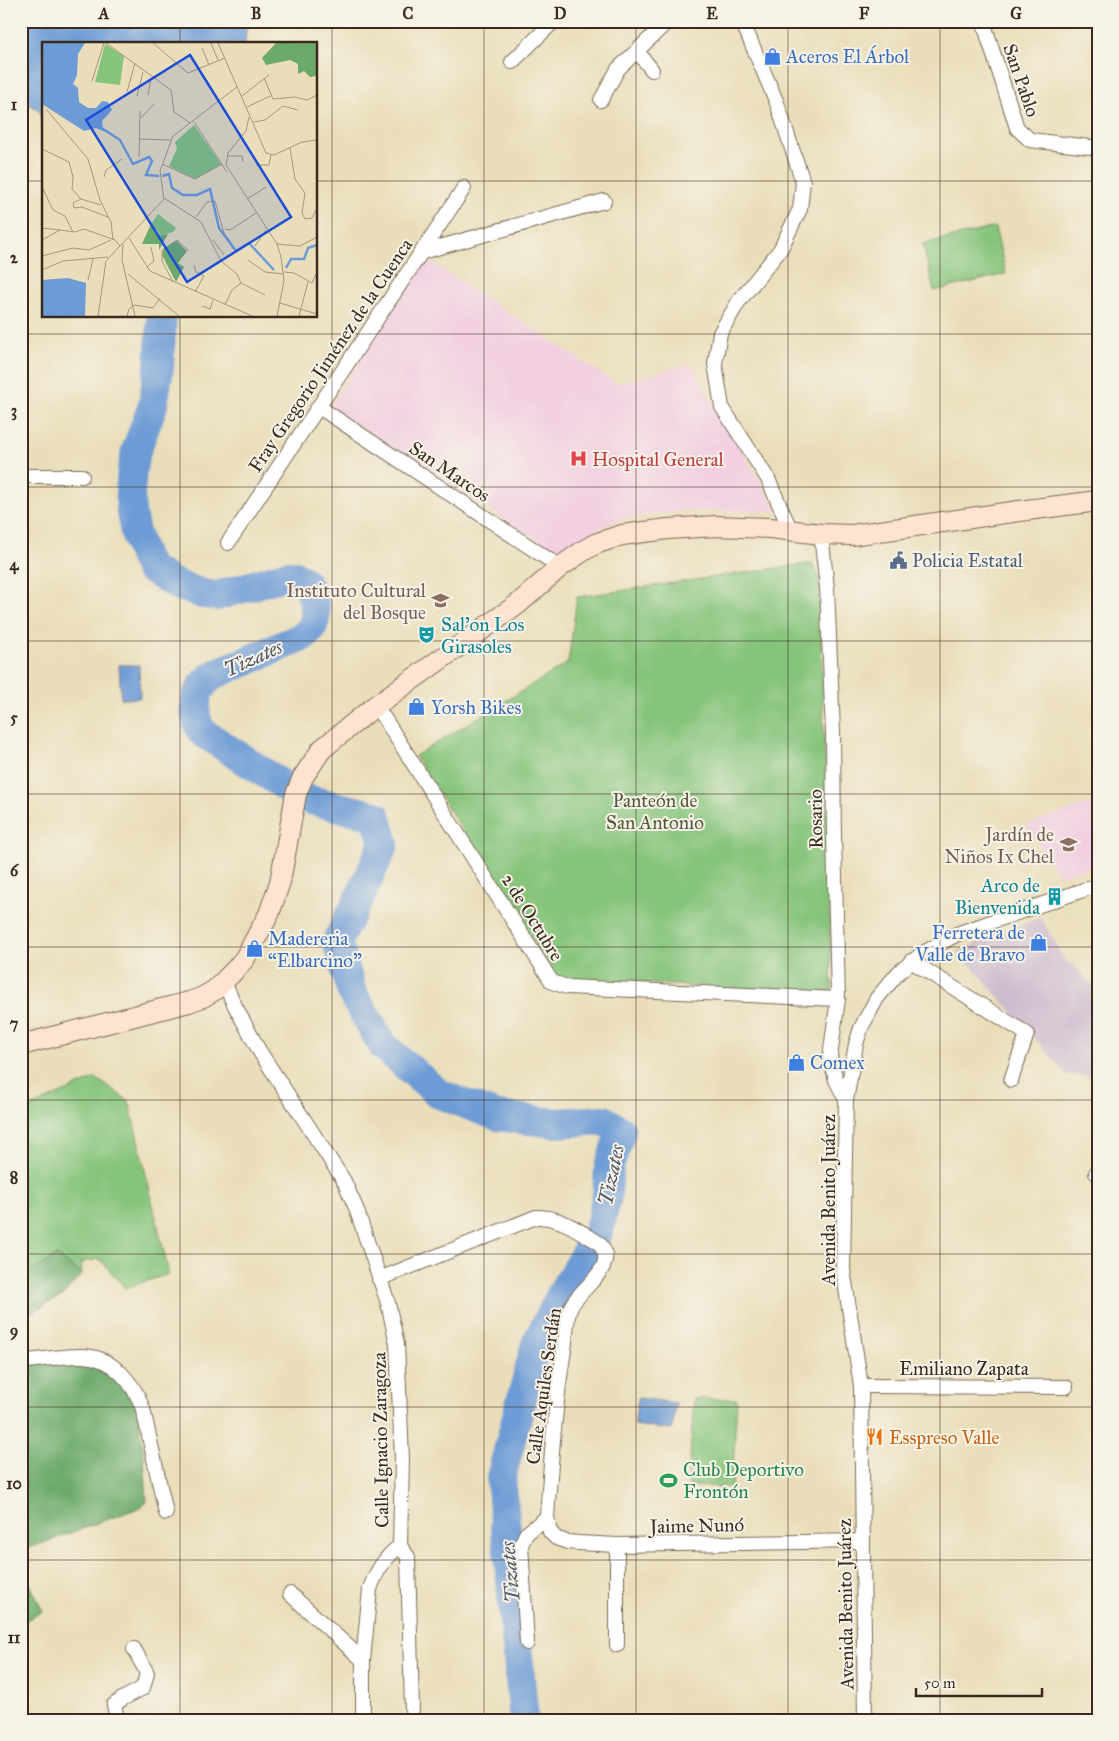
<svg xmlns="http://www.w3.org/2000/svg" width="1119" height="1741" font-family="'IM FELL Great Primer',serif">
<rect width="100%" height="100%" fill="#f7f3e8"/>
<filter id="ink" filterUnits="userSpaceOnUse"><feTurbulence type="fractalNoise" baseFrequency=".02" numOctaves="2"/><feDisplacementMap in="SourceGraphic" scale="10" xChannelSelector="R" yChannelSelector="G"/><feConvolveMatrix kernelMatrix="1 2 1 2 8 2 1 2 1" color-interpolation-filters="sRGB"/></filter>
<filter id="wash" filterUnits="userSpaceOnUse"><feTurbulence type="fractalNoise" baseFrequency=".0096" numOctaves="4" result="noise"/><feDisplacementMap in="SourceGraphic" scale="20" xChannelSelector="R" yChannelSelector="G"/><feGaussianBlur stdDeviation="1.12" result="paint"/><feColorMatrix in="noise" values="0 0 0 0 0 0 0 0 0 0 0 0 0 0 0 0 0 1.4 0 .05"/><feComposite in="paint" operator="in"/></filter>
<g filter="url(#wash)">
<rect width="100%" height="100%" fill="#eadeba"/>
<g fill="#f2cfe1">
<polygon points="427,260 617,384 690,364 778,511 684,510 634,517 619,520 595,530 557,553 330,407"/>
<polygon points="1098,801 1098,865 1059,876 1026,825"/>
</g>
<polygon fill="#cfbdcf" points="1041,917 1064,960 1074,966 1098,991 1098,1076 1067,1075 958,951"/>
<g fill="#86c47b" stroke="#60774c">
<polygon points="995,227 1006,274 934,291 923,244"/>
<polygon points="812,563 819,577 832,993 558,979 415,756 568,663 577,597"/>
<polygon points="96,1078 129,1101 169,1274 125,1288 100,1259 81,1262 82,1274 56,1255 38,1268 25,1272 26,1257 21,1254 21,1111"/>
<polygon points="694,1399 737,1399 732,1487 688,1486"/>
</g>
<g fill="#6caa6b" stroke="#546a44">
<polygon points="21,1254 26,1257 25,1272 38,1268 56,1255 82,1274 62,1296 32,1312 21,1309"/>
<path d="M83,1360C101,1366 119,1377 130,1393C143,1414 145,1474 147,1501L139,1508L21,1551V1366Z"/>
<polygon points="21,1565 43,1611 21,1623"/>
</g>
<g fill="#6d9bd5" stroke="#54627a">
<polygon points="21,21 247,21 245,44 44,44 44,150 40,110 21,101"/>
<polygon points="119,665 139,665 140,698 121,699"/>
<polygon points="638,1398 676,1403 672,1430 634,1425"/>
</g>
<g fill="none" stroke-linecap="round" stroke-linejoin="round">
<g stroke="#6d9bd5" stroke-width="30">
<path d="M162,316L159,367L153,405L136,451L132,471L130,492L131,513L135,532L141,550L149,568L177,585L203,594L217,596L287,575C303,575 309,585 313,599C317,615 317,627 302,637C285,645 267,652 249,660C238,665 225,669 214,675C193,688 191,713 202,732L289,789"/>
<polyline points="310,800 376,816 384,844 358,901 337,941 352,993 383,1046 439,1094 497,1116 556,1123 604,1120 621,1131 609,1167 607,1195 599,1230 563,1291 536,1344 501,1478 524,1720"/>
</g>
</g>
</g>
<g filter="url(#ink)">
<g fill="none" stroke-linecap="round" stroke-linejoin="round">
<defs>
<g id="minor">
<polyline points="742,21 777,103 803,182 800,209 780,250 739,301 720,333 715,364 722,407 768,479 791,531"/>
<polyline points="983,21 1017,128 1030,140 1098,148"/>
<polyline points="637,51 652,70"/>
<polyline points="512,62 554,21"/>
<polyline points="601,100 618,69 668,21"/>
<polyline points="422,252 604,201"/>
<polyline points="319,407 560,567"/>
<polyline points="21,476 82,476"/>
<polyline points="821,534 827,588 833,732 834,837 838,999 830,1057 836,1080 846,1100"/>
<polyline points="228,543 464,188"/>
<polyline points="375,706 386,721 552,982 567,987 838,999"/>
<polyline points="911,961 1027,1034 1011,1080"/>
<path d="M224,982L235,1006L260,1052L344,1181L356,1208L388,1303L397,1344L402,1459L400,1546C385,1557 376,1571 370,1589L363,1660V1720"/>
<polyline points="1096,1173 1098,1174"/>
<path d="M379,1279L536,1217C559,1216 580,1231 599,1243C622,1269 575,1288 569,1312C566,1325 566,1337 564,1350C555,1406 551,1461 547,1517L550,1532L556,1538L567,1542L579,1543L617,1545L863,1541"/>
<path d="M21,1362C41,1360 63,1355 83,1356C113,1357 134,1383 143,1409L166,1513"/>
<polyline points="861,1386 1066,1387"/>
<polyline points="617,1545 617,1645"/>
<polyline points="400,1546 408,1557 412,1710"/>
<polyline points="290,1594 363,1660"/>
<polyline points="527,1643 521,1545 526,1534 547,1517"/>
<polyline points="119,1720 116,1714 114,1705 122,1699 143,1688 147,1673 134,1649"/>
<polyline points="865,1720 861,1386 843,1269 846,1100 856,1044 861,1028 877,998 899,972 923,953 959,933 1098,885"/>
</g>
<polyline id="secondary" points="21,1045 189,1002 203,997 215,990 235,970 245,958 269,914 280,882 296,794 303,777 322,749 375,706 518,604 560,567 583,551 595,544 622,535 668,529 715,526 770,528 821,534 852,535 1019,511 1098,501"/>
</defs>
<use href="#minor" stroke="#786955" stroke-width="16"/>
<use href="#secondary" stroke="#786955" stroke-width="22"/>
<use href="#minor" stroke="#fff" stroke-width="14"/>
<use href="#secondary" stroke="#fee3d1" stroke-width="20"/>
</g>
</g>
<path fill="none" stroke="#3b2a1e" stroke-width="1" stroke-opacity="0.55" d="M180,21V44M332,21V1720M484,21V1720M636,21V1720M788,21V1720M940,21V1720M21,181H44M316,181H1098M180,316V1720M21,334H1098M21,487H1098M21,641H1098M21,794H1098M21,947H1098M21,1100H1098M21,1254H1098M21,1407H1098M21,1560H1098"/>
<defs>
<symbol id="shop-bare" viewBox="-9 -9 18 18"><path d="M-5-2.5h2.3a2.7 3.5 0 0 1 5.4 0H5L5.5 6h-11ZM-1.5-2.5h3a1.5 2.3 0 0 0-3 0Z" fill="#3f7fe0" stroke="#f7f3e8" stroke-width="2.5" paint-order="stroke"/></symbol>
<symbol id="hospital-bare" viewBox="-9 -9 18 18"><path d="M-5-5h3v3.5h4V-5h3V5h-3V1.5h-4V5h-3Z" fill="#e0444e" stroke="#f7f3e8" stroke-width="2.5" paint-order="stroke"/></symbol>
<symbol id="civic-bare" viewBox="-9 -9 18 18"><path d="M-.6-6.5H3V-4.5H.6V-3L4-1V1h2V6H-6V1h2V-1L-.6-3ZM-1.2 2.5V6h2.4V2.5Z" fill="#5c6f8a" stroke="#f7f3e8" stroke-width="2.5" paint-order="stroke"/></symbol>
<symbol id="school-bare" viewBox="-9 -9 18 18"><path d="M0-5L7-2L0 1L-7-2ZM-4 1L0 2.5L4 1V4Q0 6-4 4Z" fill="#8d6e63" stroke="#f7f3e8" stroke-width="2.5" paint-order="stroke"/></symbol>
<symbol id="theatre-bare" viewBox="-9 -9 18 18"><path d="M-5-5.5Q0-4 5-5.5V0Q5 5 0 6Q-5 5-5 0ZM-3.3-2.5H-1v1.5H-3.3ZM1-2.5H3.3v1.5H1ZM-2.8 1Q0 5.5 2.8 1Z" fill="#0f9aa8" stroke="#f7f3e8" stroke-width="2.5" paint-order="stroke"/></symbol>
<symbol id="building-bare" viewBox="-9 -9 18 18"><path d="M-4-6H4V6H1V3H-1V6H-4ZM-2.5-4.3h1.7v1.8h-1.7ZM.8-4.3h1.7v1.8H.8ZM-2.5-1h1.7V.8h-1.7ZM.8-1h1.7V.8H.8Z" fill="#0f9aa8" stroke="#f7f3e8" stroke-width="2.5" paint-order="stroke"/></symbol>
<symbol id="restaurant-bare" viewBox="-9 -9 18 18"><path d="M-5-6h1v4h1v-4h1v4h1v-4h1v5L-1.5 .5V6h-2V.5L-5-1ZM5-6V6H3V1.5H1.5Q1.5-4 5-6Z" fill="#e8710a" stroke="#f7f3e8" stroke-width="2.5" paint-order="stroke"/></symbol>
<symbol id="stadium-bare" viewBox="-9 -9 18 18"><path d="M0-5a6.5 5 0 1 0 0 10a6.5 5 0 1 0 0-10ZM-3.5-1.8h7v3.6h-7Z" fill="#2e9e5b" stroke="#f7f3e8" stroke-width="2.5" paint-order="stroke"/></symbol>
</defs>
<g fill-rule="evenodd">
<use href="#shop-bare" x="760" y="44" width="25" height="25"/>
<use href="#hospital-bare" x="566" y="446" width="25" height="25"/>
<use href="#civic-bare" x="886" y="548" width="25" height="25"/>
<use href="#school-bare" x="428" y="588" width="25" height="25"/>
<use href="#theatre-bare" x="414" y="622" width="25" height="25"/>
<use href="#shop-bare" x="404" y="694" width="25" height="25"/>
<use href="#school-bare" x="1056" y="832" width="25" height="25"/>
<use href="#building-bare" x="1042" y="884" width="25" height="25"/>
<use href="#shop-bare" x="1026" y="930" width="25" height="25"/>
<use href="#shop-bare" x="242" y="936" width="25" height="25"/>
<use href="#shop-bare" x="784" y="1050" width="25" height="25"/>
<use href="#restaurant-bare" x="862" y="1424" width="25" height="25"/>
<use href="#stadium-bare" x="656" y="1468" width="25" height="25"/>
</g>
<g text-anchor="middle" stroke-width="4" stroke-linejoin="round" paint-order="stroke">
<g font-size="19" fill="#366cbe" stroke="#f7f3e8" text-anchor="start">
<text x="786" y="63">Aceros El Árbol</text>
<text x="431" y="714">Yorsh Bikes</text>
<text x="1025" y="939" text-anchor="end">Ferretera de<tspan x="1025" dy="22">Valle de Bravo</tspan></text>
<text x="268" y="945">Madereria<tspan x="268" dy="22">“Elbarcino”</tspan></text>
<text x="810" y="1069">Comex</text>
</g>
<g font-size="19" fill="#3b2a1e" stroke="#f7f3e8">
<text transform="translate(1022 80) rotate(71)" y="7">San Pablo</text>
<text transform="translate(330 355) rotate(-56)" y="7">Fray Gregorio Jiménez de la Cuenca</text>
<text transform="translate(450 471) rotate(34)" y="7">San Marcos</text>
<text transform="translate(815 819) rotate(-91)" y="7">Rosario</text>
<text transform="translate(533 917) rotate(58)" y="7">2 de Octubre</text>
<text transform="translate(828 1200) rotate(-90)" y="7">Avenida Benito Juárez</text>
<text x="964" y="1375">Emiliano Zapata</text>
<text transform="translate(543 1386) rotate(-82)" y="7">Calle Aquiles Serdán</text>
<text transform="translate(380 1440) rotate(-91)" y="7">Calle Ignacio Zaragoza</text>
<text transform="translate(697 1525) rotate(-1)" y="7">Jaime Nunó</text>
<text transform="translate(845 1604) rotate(-91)" y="7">Avenida Benito Juárez</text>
</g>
<g font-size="19" fill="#be3a42" stroke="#f7f3e8" text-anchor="start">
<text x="592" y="466">Hospital General</text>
</g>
<g font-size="19" fill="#4e5e75" stroke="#f7f3e8" text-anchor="start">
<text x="912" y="567">Policia Estatal</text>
</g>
<g font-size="19" fill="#785e54" stroke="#f7f3e8" text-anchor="end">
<text x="426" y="597">Instituto Cultural<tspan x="426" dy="22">del Bosque</tspan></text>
<text x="1054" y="841">Jardín de<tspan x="1054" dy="22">Niños Ix Chel</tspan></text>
</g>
<g font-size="19" fill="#0d838f" stroke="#f7f3e8" text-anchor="start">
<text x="441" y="631">Sal'on Los<tspan x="441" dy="22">Girasoles</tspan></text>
<text x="1040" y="892" text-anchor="end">Arco de<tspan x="1040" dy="22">Bienvenida</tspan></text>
</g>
<g font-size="19" fill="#52583a" stroke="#f7f3e8">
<text x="655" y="807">Panteón de<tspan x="655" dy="22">San Antonio</tspan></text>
</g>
<g font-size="19" fill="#c56008" stroke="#f7f3e8" text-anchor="start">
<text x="889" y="1444">Esspreso Valle</text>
</g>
<g font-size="19" fill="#27864d" stroke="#f7f3e8" text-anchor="start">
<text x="683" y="1476">Club Deportivo<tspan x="683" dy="22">Frontón</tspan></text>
</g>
<g font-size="20" font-style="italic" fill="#4f5767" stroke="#f7f3e8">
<text transform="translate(253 658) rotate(-24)" y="7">Tizates</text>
<text transform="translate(611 1175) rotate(-78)" y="7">Tizates</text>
<text transform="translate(510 1572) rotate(-95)" y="7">Tizates</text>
</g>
</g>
<g transform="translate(42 42)">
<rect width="275" height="275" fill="#eadeba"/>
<path d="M63,2L82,14L78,43L53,40ZM152,83L179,122L153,137L127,124L135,107L133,100ZM116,172L134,186L131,190L116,194L117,191L109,182Z" fill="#86c47b"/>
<path d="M234,1H275V34L268,35L262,29L256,32V22L248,18L224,23L220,16ZM109,182L116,194L126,192L117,208V202H100ZM135,199L145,209L136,221L142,225L134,240L120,213L122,206Z" fill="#6caa6b"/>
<path d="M0,1H43L36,12L35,33L31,42L36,46L37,60L46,66H54L60,59L66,60L70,68L60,79L61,88L66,91L54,86L42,89L0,62ZM26,236L44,241L43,274H0V238Z" fill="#6d9bd5"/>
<path fill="none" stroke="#6d9bd5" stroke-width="2.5" d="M58,85L78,98L91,122L107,115L110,119L104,133L117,134M120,134L127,132L130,146L141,153H155L168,147L177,186L194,209L207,201L232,228M244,226L249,217H262L266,206L275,203"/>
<path fill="none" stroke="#a4967c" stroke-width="1" d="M64,1L129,48L132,70L148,81M111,1L146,31L183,16M169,1L176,18M176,1L224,111L232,113L260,100L275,98M160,6L167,23M222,36L231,57L253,55L265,58L275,53M50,39L62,1M85,50L93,21M106,53L109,36M95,54L101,30M200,54L227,33M205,65L228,54M4,67L46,117L58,158L69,180L71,198M207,75L204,89L186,111L184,123L235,202L239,215L242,239L235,274M99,76L112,62M152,80L185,130M212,80L223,78L241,64L256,68M98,97L129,98M248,106L253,137L263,151L260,171L263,177L270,176L275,166M0,107L27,120L31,135L30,147L39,157L59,163M185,114H200L201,120M97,115L98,69M120,122L153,137L180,122M214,123H227L229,113M62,135L64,128L80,117M0,145L11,168L23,174L31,190M122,156L159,180L179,219L195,232L199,241M39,157L31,161L32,166L40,165L66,175M205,157L224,145M154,175L165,160L173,159L182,191L189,200M0,186L18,188M183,187L188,188L214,171M87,196L108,229L210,274M0,198L18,188L33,190L42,187L73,198L78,204M171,198L182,213M81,202L80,218L93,274M235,202L258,204L275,195M213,204L224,188M0,214L31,206L47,208L69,198M206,218L223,230L242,232M152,223L154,230L162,234L153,250M105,225L112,219L109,205M0,228L21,219L66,215M242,230L252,231L270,241L275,230M86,232L137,274M46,238L51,217M131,240L120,219V208L135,198L147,209M199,241L223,253M238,261L275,272M183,263L190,248L199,241M160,264L168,267L171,258M56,274L64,219L122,157L118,129L131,94L195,45M85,274L87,267L92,263L111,266L118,256M257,274L266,240"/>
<path fill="#1d4ed8" fill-opacity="0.15" stroke="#1d4ed8" stroke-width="2.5" d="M148,13L249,175L145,240L44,78Z"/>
<rect width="275" height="275" fill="none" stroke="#3b2a1e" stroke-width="2.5"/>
</g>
<rect width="1119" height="1741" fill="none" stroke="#f7f3e8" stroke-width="55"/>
<path d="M916 1688v8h126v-8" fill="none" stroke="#3b2a1e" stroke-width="2.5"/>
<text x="924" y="1688" font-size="15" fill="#3b2a1e" stroke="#f7f3e8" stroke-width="4" paint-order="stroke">50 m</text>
<rect x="28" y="28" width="1064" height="1686" fill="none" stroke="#3b2a1e" stroke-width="2"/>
<g font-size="16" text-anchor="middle" font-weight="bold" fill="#3b2a1e">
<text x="104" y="19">A</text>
<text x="256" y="19">B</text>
<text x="408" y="19">C</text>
<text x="560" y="19">D</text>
<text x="712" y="19">E</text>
<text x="864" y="19">F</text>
<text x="1016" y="19">G</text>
<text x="14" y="110">1</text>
<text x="14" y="263">2</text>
<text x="14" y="416">3</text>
<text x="14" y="570">4</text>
<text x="14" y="723">5</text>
<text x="14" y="876">6</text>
<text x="14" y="1029">7</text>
<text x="14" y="1183">8</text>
<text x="14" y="1336">9</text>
<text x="14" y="1489">10</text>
<text x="14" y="1643">11</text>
</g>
</svg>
